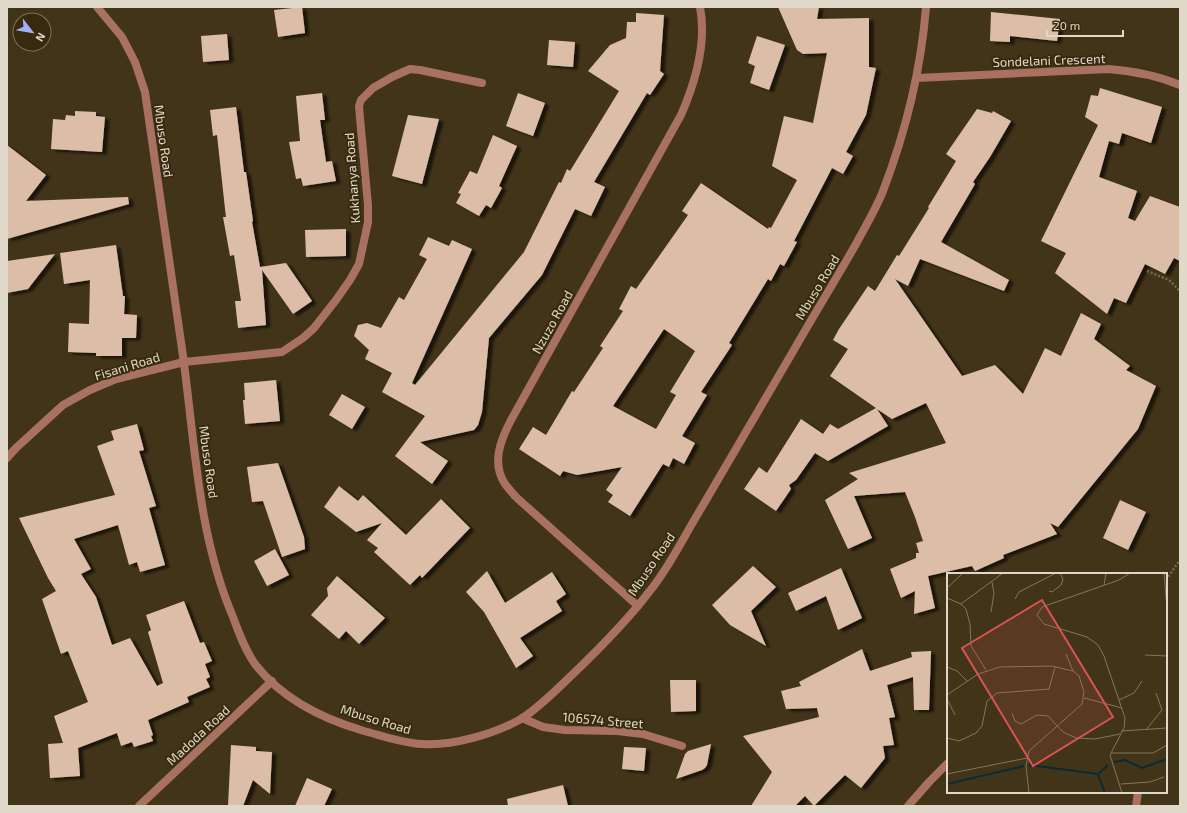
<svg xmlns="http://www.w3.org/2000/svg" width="1187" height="813" font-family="'Exo 2',sans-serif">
<defs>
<filter id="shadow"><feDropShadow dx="4.5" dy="2.5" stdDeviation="1" flood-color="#0009"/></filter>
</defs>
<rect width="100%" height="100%" fill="#423419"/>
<g fill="#dcbea8" fill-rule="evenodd" filter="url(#shadow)">
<polygon points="302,7 305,33 278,37 274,10"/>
<path d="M778,7H819L817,19L869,18V67L876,68L866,115L846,152L853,156L843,174L832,168L794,241L797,242L784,266L780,264L771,281L768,279L729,343L732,345L701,392L707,395L682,436L695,443L684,464L673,458L669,467L663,464L630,516L608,502L613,495L606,490L622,467L577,475L563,471L560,476L519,449L533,427L546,435L572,391L574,392L603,348L600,346L623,311L619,309L631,286L636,289L688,215L682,211L701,183L768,229L769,227L771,228L797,180L772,166L784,116L813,123L827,53L803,54L797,50ZM664,329L695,351L670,392L676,395L656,429L613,406Z"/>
<polygon points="991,12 1060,19 1057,41 1010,36 1010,42 990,41"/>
<polygon points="636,13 664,15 660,71 664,74 650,95 647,93 594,182 605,187 591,216 575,209 542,275 489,338 482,412 478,425 474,430 420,442 448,461 432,484 395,456 425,416 382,392 392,373 365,359 369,350 354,336 358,325 367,323 381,328 399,297 404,300 427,259 419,255 428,237 449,246 452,240 472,249 412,383 415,385 524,252 559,182 561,183 567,169 570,171 619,91 588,71 610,45 626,38 627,22 636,22"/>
<polygon points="227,34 229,60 203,62 201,36"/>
<polygon points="757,36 785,45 769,90 750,83 755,66 748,63"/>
<polygon points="549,40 575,42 573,67 547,65"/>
<polygon points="1100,88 1162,107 1151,143 1122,133 1119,144 1109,141 1099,177 1137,191 1128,218 1135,221 1150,196 1180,207 1180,261 1174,258 1165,274 1145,264 1126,303 1114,298 1107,314 1055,273 1066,253 1041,241 1098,125 1085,117 1091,95 1098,96"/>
<polygon points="322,93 325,120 320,120 326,162 332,161 336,181 303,186 301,178 296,179 289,142 300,141 296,96"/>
<polygon points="518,93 545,103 533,136 506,126"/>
<polygon points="236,107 244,172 246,172 253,221 252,222 260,267 286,263 312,301 293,314 262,270 266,325 238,328 235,301 241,301 234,255 230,256 223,217 226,217 225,209 217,135 213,136 210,110"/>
<polygon points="977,109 992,113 993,111 1011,121 990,157 973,182 975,184 941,242 1009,280 1004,291 920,259 908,286 895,279 962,376 995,365 1023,394 1045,348 1061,356 1081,313 1101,324 1094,339 1130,366 1126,370 1156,386 1138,429 1058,527 1050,523 1057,534 1003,555 1004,558 975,571 972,566 928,576 935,608 914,614 915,591 901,598 890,569 916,558 916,553 919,553 916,543 923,541 915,517 905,492 854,496 872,538 848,549 825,500 858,479 849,473 946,443 926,403 892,419 877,409 888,426 828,461 815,453 796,480 789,485 791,489 776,511 744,489 759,467 767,473 801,419 823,434 830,424 838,429 876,408 830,376 848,349 833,340 839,329 868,286 875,291 897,255 899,256 929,208 928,207 956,161 946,154"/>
<polygon points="75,111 96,112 96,116 105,117 102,152 51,149 53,119 65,120 66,115 75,116"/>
<polygon points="408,115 439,119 422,184 392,176"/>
<polygon points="493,135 517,146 499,186 502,188 491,208 486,205 479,216 456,203 461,194 458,193 470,171 477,174"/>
<polygon points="7,145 46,175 26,201 128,197 129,204 7,239"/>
<polygon points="346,229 346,256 306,257 305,230"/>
<polygon points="116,245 123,296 125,296 124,314 137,315 136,338 122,338 122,356 96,356 96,353 68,352 69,323 89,324 90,280 64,284 60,253"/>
<polygon points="55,254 28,289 7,293 7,261"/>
<polygon points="276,380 280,421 245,424 243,400 245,400 244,383"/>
<polygon points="342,394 365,407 352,429 329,415"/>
<polygon points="137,424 144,450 139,451 156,506 149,508 165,565 140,572 137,562 129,565 118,525 74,539 91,569 81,574 96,597 112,645 130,638 157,686 163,683 148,632 151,630 146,615 184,601 200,643 204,642 212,661 205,664 210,677 206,679 210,687 187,697 189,702 148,720 153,735 151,736 153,741 134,747 132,742 121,746 117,733 78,748 80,776 50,778 48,744 63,743 54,716 88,702 68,651 61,654 42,599 56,591 48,578 19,518 115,495 97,446 114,440 111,431"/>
<polygon points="278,463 304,537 305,549 282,557 263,501 252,502 247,467"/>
<polygon points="339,486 358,501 363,495 406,535 441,499 470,528 422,578 420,575 410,585 374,552 378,548 367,540 382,523 356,532 324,507"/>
<polygon points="1120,500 1146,512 1128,550 1103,538"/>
<polygon points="275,549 289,575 267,586 254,561"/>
<polygon points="753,566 776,587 751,611 766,646 730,625 712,605"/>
<polygon points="841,568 862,618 838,630 826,596 796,611 788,593"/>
<polygon points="487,571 505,603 552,572 566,594 556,601 562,611 520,638 533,656 516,668 484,612 466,592"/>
<polygon points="337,576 385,618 359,644 346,631 339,639 311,615 328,596 327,588"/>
<polygon points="862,649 870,671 912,657 911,652 931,651 929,710 914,710 913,677 887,685 895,717 889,718 894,745 883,746 885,758 861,788 845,775 814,806 805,796 795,806 751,806 772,772 743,736 819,717 817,708 786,709 781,691 801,686 799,682"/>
<polygon points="670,680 696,680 696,711 671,712"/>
<polygon points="711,744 707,765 705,768 702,770 676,779 685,754 688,751"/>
<polygon points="231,745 256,747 256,751 272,752 270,794 253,780 243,806 228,806"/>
<polygon points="624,747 646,748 644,771 622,769"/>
<polygon points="307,778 332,789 324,806 295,806"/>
<polygon points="563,785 568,806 508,806 507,799"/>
</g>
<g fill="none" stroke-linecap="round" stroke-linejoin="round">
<g stroke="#776b54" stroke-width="2.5" stroke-dasharray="2 2" stroke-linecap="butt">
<polyline points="1147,271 1169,280 1180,291"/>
<polyline points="1166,580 1180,560"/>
</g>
<g stroke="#a97260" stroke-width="8">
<path d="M97,7L122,37L135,62L145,92C157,180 171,268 183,356C195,444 198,535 233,617C239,633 245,650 255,664C281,698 323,719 364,731C383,736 402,743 422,744C453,746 494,734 521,719C540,707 557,689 573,674C600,648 627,621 649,592C669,568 683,538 699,512C731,457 763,403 795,348C815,313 836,279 856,244C865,227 876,209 883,191C906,131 921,70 926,7"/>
<path d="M917,78L1108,69C1133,71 1156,75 1180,85"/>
<polyline points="7,458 16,448 63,405 90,390 116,379 184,362 282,352 303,338 314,328 336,300 350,280 359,264 364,241 368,222 368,205 360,118 359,106 361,100 373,88 392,77 410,69 420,70 482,83"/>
<path d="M638,606L517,498C513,494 509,489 505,484C491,463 501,439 511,420L681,115C695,83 707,43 700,7"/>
<polyline points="522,718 543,727 565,730 617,731 643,734 682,746"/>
<polyline points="139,806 272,681"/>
<polyline points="908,806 930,781 948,763"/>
<polyline points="1136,806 1138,792"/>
</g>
</g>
<g text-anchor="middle" stroke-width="4" stroke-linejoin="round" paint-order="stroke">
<g font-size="13" fill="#e0d8c8" stroke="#372a0f">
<text transform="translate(1049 60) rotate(-2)" y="5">Sondelani Crescent</text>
<text transform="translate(164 141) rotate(82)" y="5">Mbuso Road</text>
<text transform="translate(352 178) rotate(-94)" y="5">Kukhanya Road</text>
<text transform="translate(817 287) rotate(-59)" y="5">Mbuso Road</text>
<text transform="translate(552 322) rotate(-61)" y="5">Nzuzo Road</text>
<text transform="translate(127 366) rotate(-17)" y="5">Fisani Road</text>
<text transform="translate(209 462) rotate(82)" y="5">Mbuso Road</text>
<text transform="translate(651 564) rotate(-56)" y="5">Mbuso Road</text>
<text transform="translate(376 719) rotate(17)" y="5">Mbuso Road</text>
<text transform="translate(603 720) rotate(5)" y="5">106574 Street</text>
<text transform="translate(198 735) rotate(-43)" y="5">Madoda Road</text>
</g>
</g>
<g transform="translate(947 573)">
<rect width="220" height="220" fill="#423419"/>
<path fill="none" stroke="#0a2a36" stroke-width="2" d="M167,189L178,187L195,195L220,186M82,192L151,201M0,211L77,193M158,220L151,201L161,192"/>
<path fill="none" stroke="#81765f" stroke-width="1" d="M217,0L220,36M157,12L159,0M0,15L16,0M102,18L105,19L114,12L116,6L113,0M0,25L14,31L19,36L23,51L24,73L39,97M68,26L72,19L109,0M14,31L56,0M44,39L47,20L45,9M119,81L126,98M198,82L220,83M0,94L10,98L20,108M0,122L31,101L53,94L105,93L126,98L132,103L137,119L135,131L82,178L79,193L82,220M137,125L175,135M0,126L8,142M172,127L187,120L195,108M65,140L68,148L74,151L90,142L101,143L116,159L129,165L148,166L173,161M199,157L215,137L209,120M174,158L220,155M0,165L12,168L29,160L35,153L40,128L50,120L102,116L108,94M164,180H206L220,172M0,201L80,185M174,211L203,209L217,204M175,220L163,182L177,155L178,145L157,83L151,72L140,64L97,51L90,42L95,34L172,7L183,0"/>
<path fill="#d85450" fill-opacity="0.15" stroke="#d85450" stroke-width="2" d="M95,27L166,144L86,193L15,75Z"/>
<rect width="220" height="220" fill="none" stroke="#e0d8c8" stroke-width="2"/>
</g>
<rect width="1187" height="813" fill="none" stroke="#e0d8c8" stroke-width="16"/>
<g transform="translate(32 32) rotate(121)"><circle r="19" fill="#372a0f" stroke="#7b7059"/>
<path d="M0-3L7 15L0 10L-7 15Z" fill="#a1b2fd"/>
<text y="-6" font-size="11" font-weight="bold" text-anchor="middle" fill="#e0d8c8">N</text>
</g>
<path d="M1047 30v6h76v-6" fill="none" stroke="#e0d8c8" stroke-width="2"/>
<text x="1053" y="30" font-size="12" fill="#e0d8c8" stroke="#372a0f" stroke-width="3" paint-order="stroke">20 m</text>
</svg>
